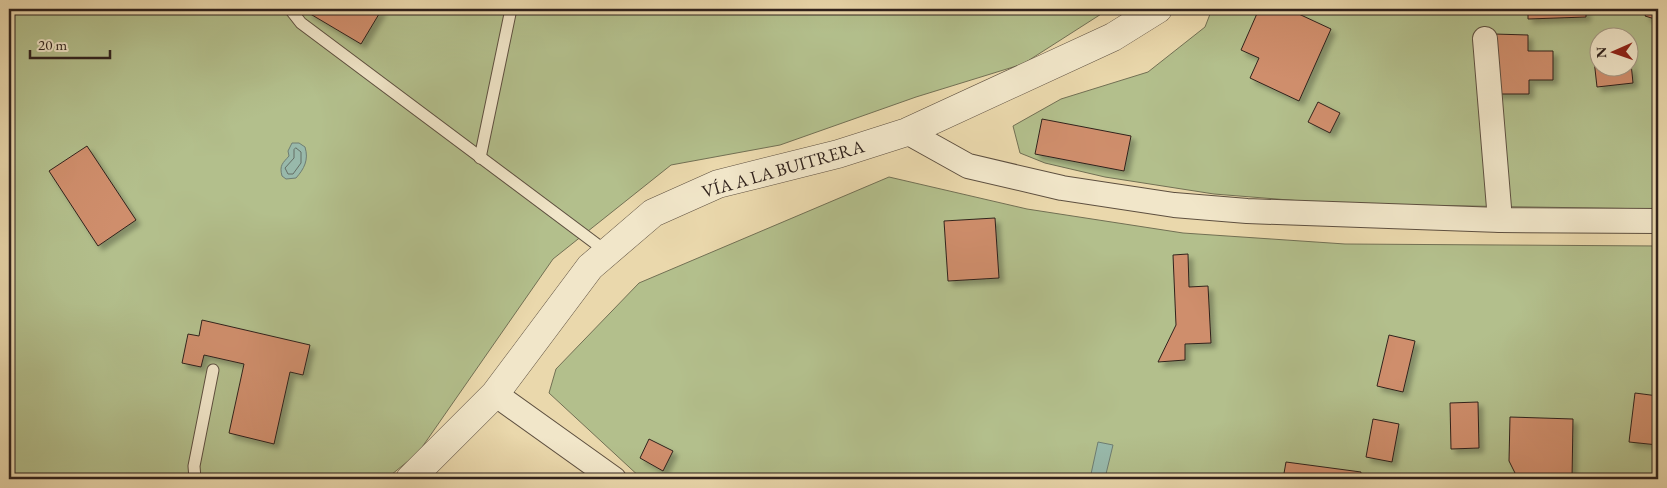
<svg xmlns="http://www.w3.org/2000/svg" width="1667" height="488" font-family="'EB Garamond',serif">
<defs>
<filter id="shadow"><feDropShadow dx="4.5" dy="4.5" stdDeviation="2.5" flood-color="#0004"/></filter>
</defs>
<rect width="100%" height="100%" fill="#ead8ac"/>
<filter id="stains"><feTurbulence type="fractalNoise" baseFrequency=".004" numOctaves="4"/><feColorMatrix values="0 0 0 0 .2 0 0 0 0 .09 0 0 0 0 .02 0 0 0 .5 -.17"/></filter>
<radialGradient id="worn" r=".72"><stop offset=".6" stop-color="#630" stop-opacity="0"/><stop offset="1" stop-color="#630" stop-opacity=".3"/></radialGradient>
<g fill="#b3bf8c" stroke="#727054" fill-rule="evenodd">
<polygon points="9,9 1109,9 1023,64 916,97 780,145 671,165 553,259 418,453 386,479 9,479"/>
<path d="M1212,9H1658V209L1339,204L1214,194L1105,177L1045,163L1020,153L1013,126L1061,99L1148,72L1205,27ZM1600,38H1630V68H1600Z"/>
<polygon points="889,177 1027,209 1183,233 1345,244 1658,246 1658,479 642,479 549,393 556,369 639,283"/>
</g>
<g fill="#98b9ab" stroke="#6e7d72">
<path d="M292,143H299L305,147C309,160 304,169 296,178L286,179L282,176C279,165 283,163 289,156L288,151Z"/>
<polygon points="1098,442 1113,445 1105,478 1091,474"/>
</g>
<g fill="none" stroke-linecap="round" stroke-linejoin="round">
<polygon stroke="#646e64" stroke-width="1" points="296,148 301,152 301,163 293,174 288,174 285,168 294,158 294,150"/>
</g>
<g fill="#cf8e6c" stroke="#30221c" filter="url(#shadow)">
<polygon points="309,9 382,9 361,44 307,12"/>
<polygon points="1259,9 1288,9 1331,29 1299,101 1250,78 1259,58 1241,50"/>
<polygon points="1528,9 1586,9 1586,17 1528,19"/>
<polygon points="1648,9 1658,9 1658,20 1645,16"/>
<polygon points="1494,34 1528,35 1528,51 1553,51 1553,80 1529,80 1529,94 1494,94"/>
<polygon points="1593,51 1600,51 1600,68 1630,68 1630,53 1633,83 1597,87"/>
<polygon points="1318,102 1340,113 1330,133 1308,122"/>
<polygon points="1042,119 1131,136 1124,171 1035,154"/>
<polygon points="87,146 136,220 98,246 49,171"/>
<polygon points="995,218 999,278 948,281 944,221"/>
<polygon points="1188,254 1189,287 1208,286 1211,343 1185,344 1185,360 1158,362 1176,325 1173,255"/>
<polygon points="202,320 310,345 303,375 290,372 274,444 229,433 244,364 204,355 201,367 182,363 188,334 199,336"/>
<polygon points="1389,335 1415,341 1403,392 1377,386"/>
<polygon points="1635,393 1658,396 1658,445 1629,442"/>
<polygon points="1478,402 1479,448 1451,449 1450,403"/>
<polygon points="1510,417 1573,419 1572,479 1518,479 1509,461"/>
<polygon points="1373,419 1399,424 1392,462 1366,457"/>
<polygon points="649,439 673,451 663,471 640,458"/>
<polygon points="1286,462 1361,472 1360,479 1283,479"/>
<polygon points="1632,474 1658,478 1658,479 1631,479"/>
</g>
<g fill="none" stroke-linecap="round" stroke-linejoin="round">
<defs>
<g id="service">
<polyline points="290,9 301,23 607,252"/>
<polyline points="480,158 511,9"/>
<polyline points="195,479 194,466 213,370"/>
</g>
<g id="minor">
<polyline points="1485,39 1500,220"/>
<polyline points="907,132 968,166 1062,188 1174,205 1247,211 1500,220 1658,221"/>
<polyline points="495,394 614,479"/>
</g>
<polyline id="tertiary" points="410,479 495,394 590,267 653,213 718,184 838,154 907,132 1113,37 1158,9"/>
</defs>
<use href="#service" stroke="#5e5040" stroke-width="13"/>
<use href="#minor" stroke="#5e5040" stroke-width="26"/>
<use href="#tertiary" stroke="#5e5040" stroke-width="29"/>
<use href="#service" stroke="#f1e6c9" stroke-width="11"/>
<use href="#minor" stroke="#f1e6c9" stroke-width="24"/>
<use href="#tertiary" stroke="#f1e6c9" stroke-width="28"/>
</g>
<g text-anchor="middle" stroke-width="4" stroke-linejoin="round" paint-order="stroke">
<g font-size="18" fill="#30221c" stroke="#f1e6c9">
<text transform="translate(783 169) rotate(-16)" y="6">VÍA A LA BUITRERA</text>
</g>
</g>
<rect width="1667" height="488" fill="none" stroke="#ead8ac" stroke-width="30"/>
<rect x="10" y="10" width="1647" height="468" fill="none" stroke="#30221c" stroke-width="2.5"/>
<rect x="15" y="15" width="1637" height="458" fill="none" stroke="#30221c"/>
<g transform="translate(1614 52) rotate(268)"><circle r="24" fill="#f1e6c9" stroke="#a49884"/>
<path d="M0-4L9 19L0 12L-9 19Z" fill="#8f2418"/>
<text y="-8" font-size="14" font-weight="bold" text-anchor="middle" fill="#30221c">N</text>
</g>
<path d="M30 50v8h80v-8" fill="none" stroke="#30221c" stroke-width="2.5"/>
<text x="38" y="50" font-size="15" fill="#30221c" stroke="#f1e6c9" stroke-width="4" paint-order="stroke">20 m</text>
<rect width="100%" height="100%" filter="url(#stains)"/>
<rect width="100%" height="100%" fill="url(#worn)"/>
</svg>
